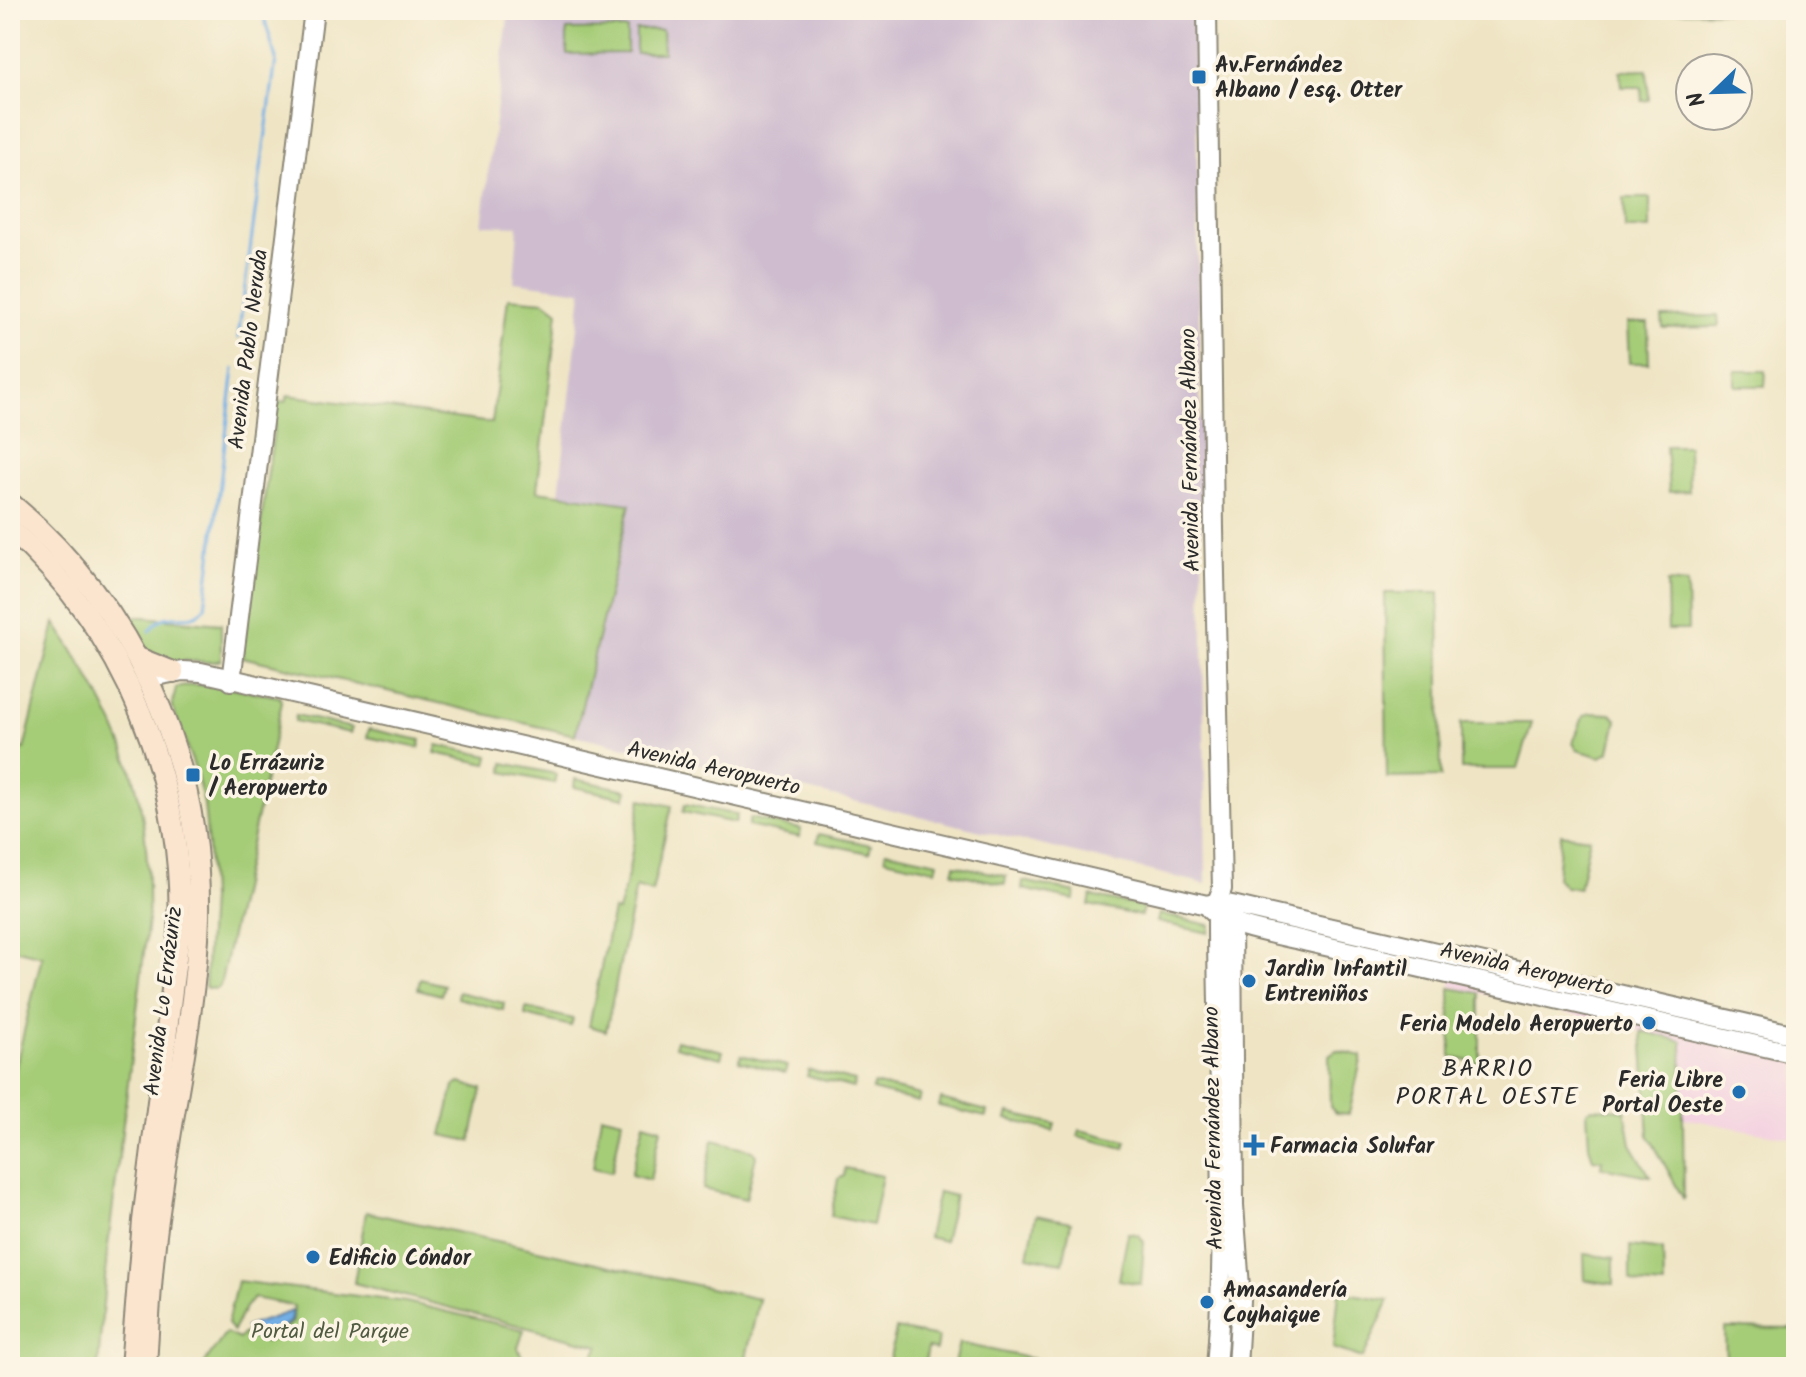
<svg xmlns="http://www.w3.org/2000/svg" width="1806" height="1377" font-family="Kalam,sans-serif">
<rect width="100%" height="100%" fill="#fcf5e5"/>
<filter id="ink" filterUnits="userSpaceOnUse"><feTurbulence type="fractalNoise" baseFrequency=".0125" numOctaves="2"/><feDisplacementMap in="SourceGraphic" scale="16" xChannelSelector="R" yChannelSelector="G"/><feConvolveMatrix kernelMatrix="1 2 1 2 8 2 1 2 1" color-interpolation-filters="sRGB"/></filter>
<filter id="wash" filterUnits="userSpaceOnUse"><feTurbulence type="fractalNoise" baseFrequency=".006" numOctaves="4" result="noise"/><feDisplacementMap in="SourceGraphic" scale="32" xChannelSelector="R" yChannelSelector="G"/><feGaussianBlur stdDeviation="1.8" result="paint"/><feColorMatrix in="noise" values="0 0 0 0 0 0 0 0 0 0 0 0 0 0 0 0 0 1.4 0 .05"/><feComposite in="paint" operator="in"/></filter>
<g filter="url(#wash)">
<rect width="100%" height="100%" fill="#efe5c5"/>
<polygon fill="#f3cfe0" points="1453,968 1582,995 1796,1048 1796,1139 1683,1118 1682,1041 1451,986"/>
<polygon fill="#cfbdcf" points="509,10 1195,10 1206,884 575,735 630,505 559,494 582,291 514,282 518,226 482,225"/>
<g fill="#a5cc77" stroke="#687c51" stroke-width="2">
<polygon points="1582,10 1796,10 1796,11 1582,12"/>
<polygon points="627,29 627,53 567,54 567,30"/>
<polygon points="636,30 662,30 663,53 636,53"/>
<polygon points="1647,70 1649,100 1642,101 1641,87 1621,87 1620,71"/>
<polygon points="1624,198 1650,198 1650,229 1625,229"/>
<polygon points="508,298 545,301 558,311 537,491 630,504 575,735 242,657 278,401 286,402 288,395 492,423"/>
<polygon points="1718,316 1719,327 1663,328 1662,317"/>
<polygon points="1627,323 1648,323 1649,363 1629,363"/>
<polygon points="1735,371 1766,371 1765,386 1735,386"/>
<polygon points="1666,446 1688,446 1689,491 1669,492"/>
<polygon points="1667,582 1687,584 1688,630 1668,630"/>
<polygon points="1385,593 1439,593 1441,777 1387,778"/>
<path d="M132,616L221,624V660C210,664 200,661 189,661C181,660 170,664 163,662C143,657 135,633 132,616Z"/>
<path d="M55,623C89,674 122,730 137,790C147,831 149,877 148,920L107,1254L98,1367H10V1090L42,956L10,948V746L24,749Z"/>
<polygon points="191,685 217,685 280,697 282,702 220,986 216,989 207,988 205,986 210,899 208,847 204,804 195,769 172,706 176,688"/>
<polygon points="1590,713 1611,714 1617,720 1610,751 1601,757 1577,750 1573,743 1583,717"/>
<polygon points="296,715 352,728 350,733 295,721"/>
<polygon points="1461,723 1532,723 1518,769 1461,769"/>
<polygon points="369,729 421,740 419,748 367,737"/>
<polygon points="437,745 489,756 487,764 435,753"/>
<polygon points="504,763 556,774 554,783 503,772"/>
<polygon points="575,779 627,790 625,798 574,787"/>
<polygon points="641,799 672,806 652,892 636,887 606,1031 589,1026 613,910 618,912 628,875"/>
<polygon points="685,804 737,815 735,823 683,812"/>
<polygon points="750,818 801,829 800,837 748,826"/>
<polygon points="819,834 871,845 869,853 817,842"/>
<polygon points="1561,834 1590,838 1579,888 1565,887 1557,878"/>
<polygon points="886,851 938,862 936,870 885,859"/>
<polygon points="955,865 1006,876 1005,884 953,873"/>
<polygon points="1023,881 1075,892 1074,900 1022,889"/>
<polygon points="1091,896 1143,907 1141,916 1089,905"/>
<polygon points="1159,914 1210,925 1209,933 1157,922"/>
<polygon points="420,979 444,985 441,995 418,989"/>
<polygon points="1450,988 1480,993 1480,1063 1451,1057"/>
<polygon points="458,992 504,1003 503,1010 457,998"/>
<polygon points="526,1008 573,1019 571,1026 525,1015"/>
<polygon points="1642,1031 1682,1041 1684,1200 1649,1136"/>
<polygon points="676,1040 723,1051 721,1058 675,1046"/>
<polygon points="1336,1050 1362,1056 1349,1114 1336,1113 1330,1107 1329,1055"/>
<polygon points="741,1055 787,1066 785,1073 739,1061"/>
<polygon points="809,1070 855,1081 853,1088 807,1076"/>
<polygon points="460,1083 482,1089 471,1141 442,1135 454,1086"/>
<polygon points="874,1084 920,1095 918,1102 872,1090"/>
<polygon points="941,1099 987,1111 986,1117 939,1106"/>
<polygon points="1592,1108 1625,1110 1631,1144 1650,1176 1601,1167 1602,1160 1593,1159 1589,1145 1587,1111"/>
<polygon points="1009,1113 1055,1124 1053,1131 1007,1119"/>
<polygon points="601,1115 622,1120 612,1172 593,1168"/>
<polygon points="644,1123 661,1128 650,1180 631,1175"/>
<polygon points="1080,1130 1126,1141 1124,1148 1078,1136"/>
<polygon points="713,1140 753,1150 756,1156 746,1199 703,1189"/>
<polygon points="845,1168 882,1176 872,1225 831,1216 838,1179 844,1176"/>
<polygon points="938,1192 955,1196 944,1241 928,1237"/>
<polygon points="366,1212 759,1299 744,1367 588,1367 599,1346 354,1283"/>
<polygon points="1036,1215 1071,1222 1063,1263 1028,1256"/>
<polygon points="1128,1233 1139,1235 1144,1242 1141,1284 1119,1280"/>
<polygon points="1630,1246 1663,1250 1664,1286 1638,1284 1630,1280"/>
<polygon points="1584,1254 1614,1258 1614,1284 1585,1280"/>
<path d="M237,1281L406,1302L524,1330L518,1348L525,1363L533,1367H202L226,1333L239,1339L244,1333C273,1351 270,1337 293,1322L294,1306L254,1298L245,1307L233,1331L227,1324Z"/>
<polygon points="1339,1292 1389,1300 1363,1358 1333,1348"/>
<polygon points="1725,1328 1796,1329 1796,1367 1726,1367"/>
<polygon points="896,1329 938,1337 936,1350 928,1348 924,1367 888,1367"/>
<polygon points="959,1343 1071,1367 953,1367"/>
</g>
<path fill="#73afe5" stroke="#4f6d88" stroke-width="2" d="M292,1311L290,1322C274,1329 263,1358 245,1327Z"/>
<g fill="none" stroke-linecap="round" stroke-linejoin="round">
<g stroke="#73afe5" stroke-width="3">
<polyline points="238,338 276,59 262,10"/>
<path d="M150,631C167,603 190,629 205,607L234,369"/>
</g>
</g>
</g>
<g filter="url(#ink)">
<g fill="none" stroke-linecap="round" stroke-linejoin="round">
<defs>
<g id="tertiary">
<path d="M1207,10L1214,529L1222,889L1217,902C1216,1057 1229,1213 1216,1367"/>
<polyline points="161,675 183,671 201,672 1207,905 1217,902 1232,905 1796,1035"/>
<polyline points="231,681 314,10"/>
<path d="M1210,909C1227,928 1283,935 1308,942L1796,1054"/>
<polyline points="1232,914 1234,1205 1241,1301 1237,1367"/>
</g>
<g id="secondary">
<path d="M10,503C133,606 202,756 199,917C196,1013 172,1109 160,1205C152,1258 149,1313 146,1367"/>
<path d="M10,529C125,630 186,782 179,934L143,1221L131,1367"/>
<polyline points="138,658 173,672"/>
</g>
</defs>
<use href="#tertiary" stroke="#8d8878" stroke-width="22"/>
<use href="#secondary" stroke="#8d8878" stroke-width="24"/>
<use href="#tertiary" stroke="#fff" stroke-width="18"/>
<use href="#secondary" stroke="#fbe5cf" stroke-width="20"/>
</g>
</g>
<g fill="#1f6fb2" stroke="#fcf5e5" stroke-width="3">
<rect x="1191" y="69" width="16" height="16" rx="4"/>
<rect x="185" y="767" width="16" height="16" rx="4"/>
<circle cx="1249" cy="981" r="8"/>
<circle cx="1649" cy="1023" r="8"/>
<circle cx="1739" cy="1092" r="8"/>
<path d="M1250 1133h8v8h8v8h-8v8h-8v-8h-8v-8h8z"/>
<circle cx="313" cy="1257" r="8"/>
<circle cx="1207" cy="1302" r="8"/>
</g>
<g text-anchor="middle" stroke-width="7" stroke-linejoin="round" paint-order="stroke">
<g font-size="22" font-weight="bold" fill="#2b2b2b" stroke="#fcf5e5" text-anchor="start">
<text x="1215" y="72">Av.Fernández<tspan x="1215" dy="25">Albano / esq. Otter</tspan></text>
<text x="209" y="770">Lo Errázuriz<tspan x="209" dy="25">/ Aeropuerto</tspan></text>
<text x="1265" y="976">Jardin Infantil<tspan x="1265" dy="25">Entreniños</tspan></text>
<text x="1633" y="1031" text-anchor="end">Feria Modelo Aeropuerto</text>
<text x="1723" y="1087" text-anchor="end">Feria Libre<tspan x="1723" dy="25">Portal Oeste</tspan></text>
<text x="1270" y="1153">Farmacia Solufar</text>
<text x="329" y="1265">Edificio Cóndor</text>
<text x="1223" y="1297">Amasandería<tspan x="1223" dy="25">Coyhaique</tspan></text>
</g>
<g font-size="22" fill="#2b2b2b" stroke="#fcf5e5">
<text transform="translate(247 349) rotate(-83)" y="8">Avenida Pablo Neruda</text>
<text transform="translate(1189 450) rotate(-91)" y="8">Avenida Fernández Albano</text>
<text transform="translate(714 767) rotate(13)" y="8">Avenida Aeropuerto</text>
<text transform="translate(1527 968) rotate(13)" y="8">Avenida Aeropuerto</text>
<text transform="translate(162 1001) rotate(-83)" y="8">Avenida Lo Errázuriz</text>
<text transform="translate(1212 1128) rotate(-91)" y="8">Avenida Fernández Albano</text>
</g>
<g font-size="22" fill="#505b42" stroke="#fcf5e5">
<text x="330" y="1338">Portal del Parque</text>
</g>
<g font-size="24" letter-spacing="2" fill="#2b2b2b" stroke="#fcf5e5">
<text x="1488" y="1076">BARRIO<tspan x="1488" dy="28">PORTAL OESTE</tspan></text>
</g>
</g>
<rect width="1806" height="1377" fill="none" stroke="#fcf5e5" stroke-width="40"/>
<g transform="translate(1714 92) rotate(247)"><circle r="38" fill="#fcf5e5" stroke="#a8a49b" stroke-width="2"/>
<path d="M0-6L14 30L0 20L-14 30Z" fill="#1f6fb2"/>
<text y="-12" font-size="22" font-weight="bold" text-anchor="middle" fill="#2b2b2b">N</text>
</g>
</svg>
